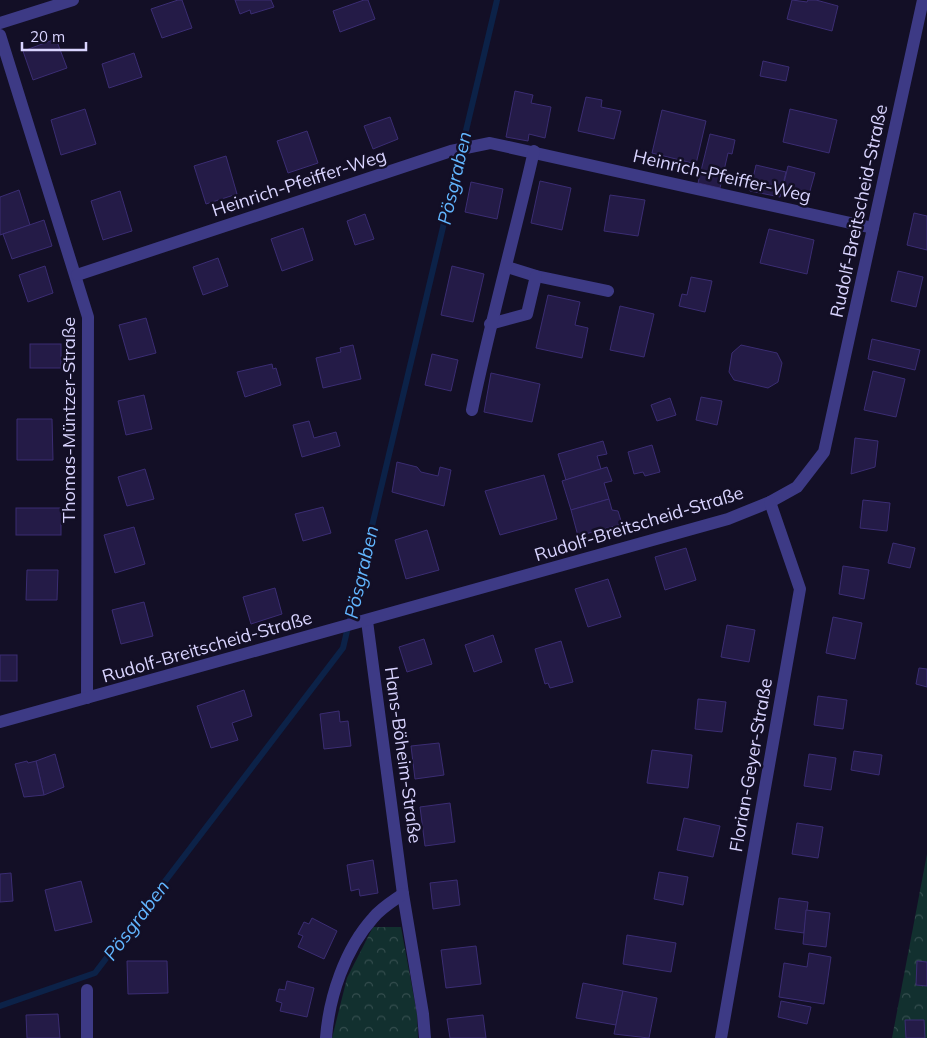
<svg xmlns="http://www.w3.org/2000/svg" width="927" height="1038" font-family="Mulish,sans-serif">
<defs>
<pattern id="park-crowns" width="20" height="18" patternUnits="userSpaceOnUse" patternTransform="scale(1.25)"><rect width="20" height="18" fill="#12302f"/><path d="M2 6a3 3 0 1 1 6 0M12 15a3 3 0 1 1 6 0" fill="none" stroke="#344d4e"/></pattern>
</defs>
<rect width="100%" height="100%" fill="#130f26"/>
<g fill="url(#park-crowns)">
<polygon points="927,854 927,1038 892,1038"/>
<polygon points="373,927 401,927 417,1014 418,1038 332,1038 347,978"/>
</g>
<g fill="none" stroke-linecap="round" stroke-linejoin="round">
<polyline stroke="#0c2248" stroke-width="6" points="0,1006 95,973 343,648 497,0"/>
</g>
<g fill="#241b47" stroke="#3b2d73">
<polygon points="178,0 182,0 192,28 162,38 151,9"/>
<polygon points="235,0 271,0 274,7 251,14 250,10 240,14"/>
<polygon points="364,0 368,0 375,19 340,32 333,11"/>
<polygon points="792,0 807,2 808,0 816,0 838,6 832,31 787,19"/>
<polygon points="56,39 67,68 33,80 23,51"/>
<polygon points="134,53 142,77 109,88 102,64"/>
<polygon points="763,61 789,67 786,81 760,76"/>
<polygon points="515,91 533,95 531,103 551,107 545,138 529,134 528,141 506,137"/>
<polygon points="586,97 602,100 601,107 621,111 614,139 578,131"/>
<polygon points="85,109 96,144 61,155 51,120"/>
<polygon points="790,109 837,120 829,153 783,142"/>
<polygon points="662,110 706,121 696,164 652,153"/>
<polygon points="390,117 398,139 373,149 364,126"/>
<polygon points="307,131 318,163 288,173 277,141"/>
<polygon points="710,134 735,140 732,154 728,153 720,188 698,183"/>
<polygon points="226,156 237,194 206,204 194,166"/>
<polygon points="756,165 786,172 780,197 750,191"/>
<polygon points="788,166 815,173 808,198 782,191"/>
<polygon points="540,181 571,188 562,230 531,223"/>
<polygon points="471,182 503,189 497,219 465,212"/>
<polygon points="19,190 30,225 0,235 0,197"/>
<polygon points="120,191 132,231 103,240 91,201"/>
<polygon points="610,195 645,200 638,236 604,231"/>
<polygon points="914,213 927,216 927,250 907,245"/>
<polygon points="365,214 374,239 355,245 347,221"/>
<polygon points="44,220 52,246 12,259 3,234"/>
<polygon points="303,228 313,260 282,271 271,239"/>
<polygon points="769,229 814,240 807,274 760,263"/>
<polygon points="218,258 228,286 203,295 193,267"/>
<polygon points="45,266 53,293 28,302 19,275"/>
<polygon points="452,266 484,274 473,322 441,315"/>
<polygon points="898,271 923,277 916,307 891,301"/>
<polygon points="691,277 712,281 705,312 679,306 682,294 687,295"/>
<polygon points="548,295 580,302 575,325 588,328 582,358 536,348"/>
<polygon points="620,306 654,314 644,357 610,350"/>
<polygon points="146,318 156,353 129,360 119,325"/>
<polygon points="872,339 920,350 915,370 868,359"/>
<rect x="30" y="344" width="31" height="24"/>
<polygon points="353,345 361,379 323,388 316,358 341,352 340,348"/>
<polygon points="741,345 777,353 782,363 778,382 768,388 734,380 729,372 732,353"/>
<polygon points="432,354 458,360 451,391 425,385"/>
<polygon points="272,364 273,369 276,368 281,385 245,397 237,372"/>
<polygon points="873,371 905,379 896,417 864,410"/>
<polygon points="491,373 540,384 532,422 484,412"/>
<polygon points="144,395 152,429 126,435 118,401"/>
<polygon points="701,397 722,401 717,425 696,420"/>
<polygon points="670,398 676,415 657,421 651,405"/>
<polygon points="17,419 52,419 53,460 17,460"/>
<polygon points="309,421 314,438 336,432 340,446 302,457 293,425"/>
<polygon points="855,438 878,441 875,467 851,474"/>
<polygon points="603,441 607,454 597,456 601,469 566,480 558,454"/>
<polygon points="652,445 660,472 645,476 643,472 634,474 628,452"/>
<polygon points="397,462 417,467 421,472 438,476 440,467 451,470 444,506 392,492"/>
<polygon points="607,467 612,481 604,483 609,499 571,510 562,481"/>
<polygon points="145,469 154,499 127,506 118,477"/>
<polygon points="544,475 557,519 500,535 485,491"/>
<polygon points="609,499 612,510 618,511 622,524 578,536 571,510"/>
<polygon points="863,500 890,503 887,531 860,528"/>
<polygon points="323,507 331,533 303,541 295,514"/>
<rect x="16" y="508" width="45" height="27"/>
<polygon points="134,527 145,564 115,573 104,535"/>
<polygon points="427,530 439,570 406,579 395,540"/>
<polygon points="893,543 915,548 910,568 888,563"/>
<polygon points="686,548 696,580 665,590 655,557"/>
<polygon points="843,566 869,570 864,599 839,594"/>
<polygon points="27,570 58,570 57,600 26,600"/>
<polygon points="608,579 621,617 588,627 575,589"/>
<polygon points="275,588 282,614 251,624 243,597"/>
<polygon points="144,602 153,636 121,644 112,610"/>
<polygon points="833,617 862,623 855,659 826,653"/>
<polygon points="727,625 755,630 749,662 721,657"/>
<polygon points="493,635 502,662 474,672 465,645"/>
<polygon points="424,639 432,664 407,672 399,647"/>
<polygon points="561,641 573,682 550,688 548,683 545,684 535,649"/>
<rect x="0" y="655" width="17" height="26"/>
<polygon points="919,668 927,669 927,687 916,684"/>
<polygon points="244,690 252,716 232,723 238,740 211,748 197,706"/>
<polygon points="818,696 847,700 843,729 814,725"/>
<polygon points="698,699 726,702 722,732 695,729"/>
<polygon points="339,711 340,722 348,721 351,746 324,749 320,714"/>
<polygon points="439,743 444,775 415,779 411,746"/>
<polygon points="652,750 692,755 688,788 647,783"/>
<polygon points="854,751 882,755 879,775 851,770"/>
<polygon points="55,754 64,787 44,795 36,761"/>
<polygon points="809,754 836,758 831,790 804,786"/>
<polygon points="27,761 28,763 36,761 44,795 24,797 15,764"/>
<polygon points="450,803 455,842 425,846 420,807"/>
<polygon points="684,818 720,826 713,857 677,850"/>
<polygon points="797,823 823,827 818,858 792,854"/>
<polygon points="373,860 378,893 360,896 359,889 351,891 347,865"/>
<polygon points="659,872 688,877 683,905 654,899"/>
<polygon points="11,873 13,901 0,902 0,874"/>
<polygon points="457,880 460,905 433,909 430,883"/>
<polygon points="81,881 92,922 55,931 45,890"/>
<polygon points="779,898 808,902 804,933 775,929"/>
<polygon points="806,910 830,913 826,947 803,944"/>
<polygon points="312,918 337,931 324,959 298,947 303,936 298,934 304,922 309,924"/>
<polygon points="627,935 676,943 671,972 623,964"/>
<polygon points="476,946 481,984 446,988 441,950"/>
<polygon points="809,953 831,957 824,1004 779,997 784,963 807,967"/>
<polygon points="127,961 167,961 168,993 128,994"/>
<polygon points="917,961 927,962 927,986 916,985"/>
<polygon points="287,981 314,988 307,1017 280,1011 282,1003 276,1001 279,989 285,990"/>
<polygon points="583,983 623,991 616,1025 576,1018"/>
<polygon points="623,991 657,998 649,1038 614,1034"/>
<polygon points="781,1001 811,1007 807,1024 778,1017"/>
<polygon points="58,1014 60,1038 27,1038 26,1015"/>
<polygon points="483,1015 486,1038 450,1038 447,1019"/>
<polygon points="905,1020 924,1020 925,1038 906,1038"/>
</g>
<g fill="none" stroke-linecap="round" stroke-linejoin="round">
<g stroke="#3d3a85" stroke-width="12">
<polyline points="0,23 73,0"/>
<polyline points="0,35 88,317 87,698"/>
<polyline points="507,267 536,276 608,291"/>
<polyline points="77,275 451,151 490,143 873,228"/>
<polyline points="490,324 527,314 536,276"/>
<path d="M472,410C490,323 514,238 534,151"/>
<polyline points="367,621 403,894 423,1014 425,1038"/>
<polyline points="0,722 728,519 770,502 797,487 824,452 923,0"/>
<polyline points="87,990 87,1038"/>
<path d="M326,1038C329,997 345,949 373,918C381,908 393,901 403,894"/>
<polyline points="721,1038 800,589 770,502"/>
</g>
</g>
<g text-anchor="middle" stroke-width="5" stroke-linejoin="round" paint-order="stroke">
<g font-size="18" fill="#d9d4ff" stroke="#130f26">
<text transform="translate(722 176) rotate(13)" y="6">Heinrich-Pfeiffer-Weg</text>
<text transform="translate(299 183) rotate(-18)" y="6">Heinrich-Pfeiffer-Weg</text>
<text transform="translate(859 211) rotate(-78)" y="6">Rudolf-Breitscheid-Straße</text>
<text transform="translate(69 420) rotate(-90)" y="6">Thomas-Müntzer-Straße</text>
<text transform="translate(639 524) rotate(-17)" y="6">Rudolf-Breitscheid-Straße</text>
<text transform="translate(207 647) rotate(-16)" y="6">Rudolf-Breitscheid-Straße</text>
<text transform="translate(403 755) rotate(82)" y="6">Hans-Böheim-Straße</text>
<text transform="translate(751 765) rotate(-80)" y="6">Florian-Geyer-Straße</text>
</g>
<g font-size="19" font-style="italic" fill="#62b6ff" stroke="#130f26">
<text transform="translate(454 178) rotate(-77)" y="7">Pösgraben</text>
<text transform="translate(361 572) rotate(-77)" y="7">Pösgraben</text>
<text transform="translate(136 920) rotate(-53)" y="7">Pösgraben</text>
</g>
</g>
<path d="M22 42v8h64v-8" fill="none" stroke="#d9d4ff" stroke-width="2.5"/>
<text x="30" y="42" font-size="15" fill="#d9d4ff" stroke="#130f26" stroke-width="4" paint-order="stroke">20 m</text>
</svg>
